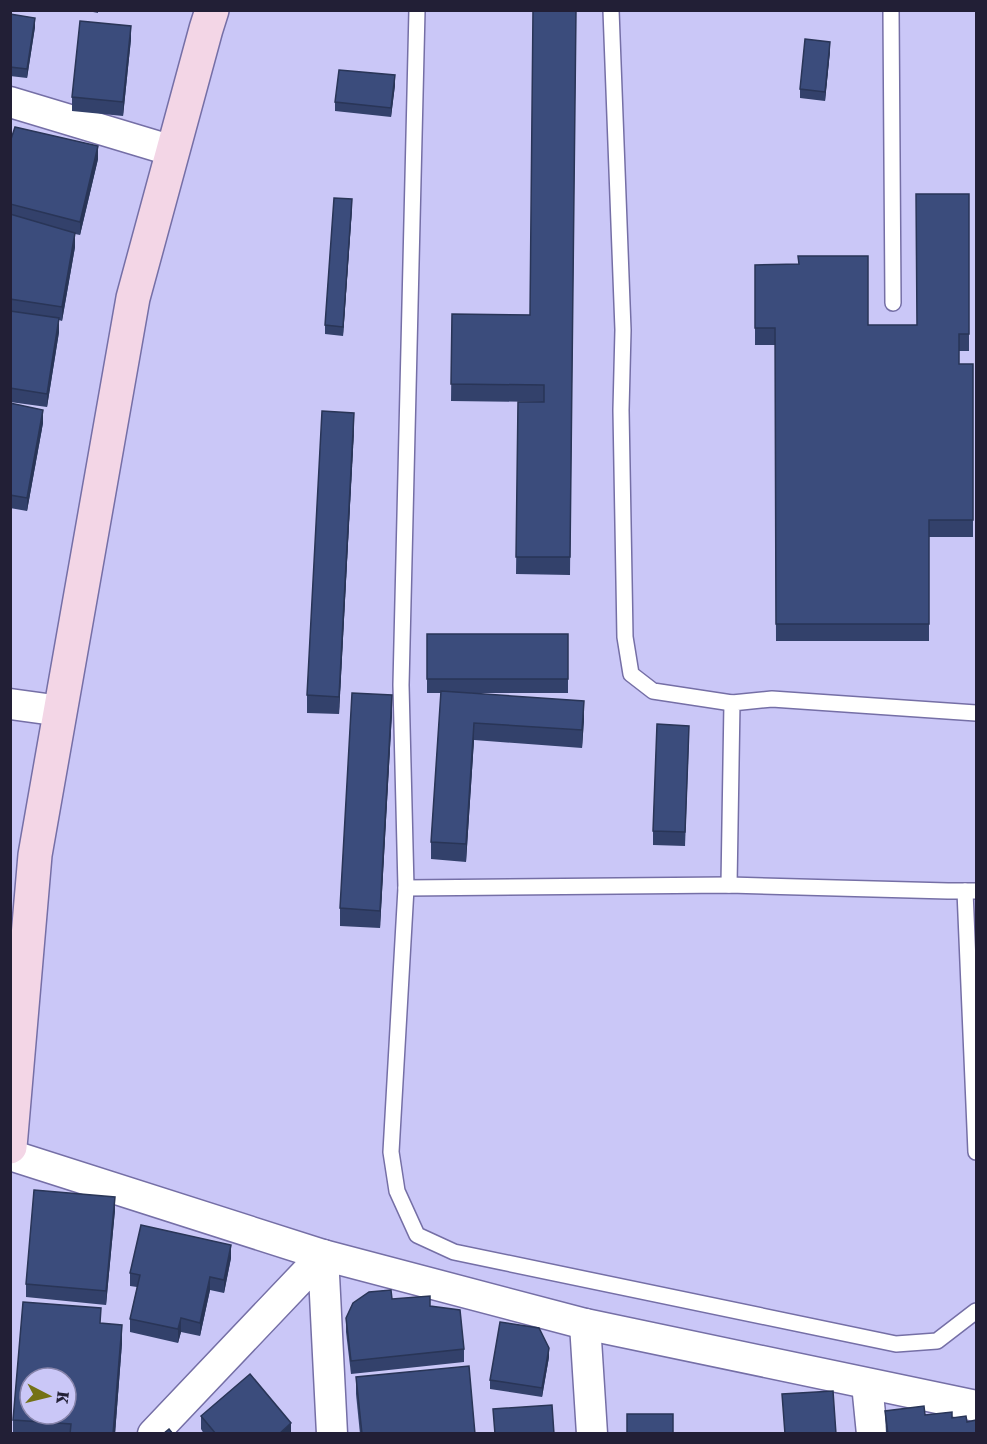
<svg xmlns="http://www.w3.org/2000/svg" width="987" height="1444" font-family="'Roboto Serif',serif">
<rect width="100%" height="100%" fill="#cac7f7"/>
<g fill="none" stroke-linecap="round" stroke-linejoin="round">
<defs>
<g id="service">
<polyline points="417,10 401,685 406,888 729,885 948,891 976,891"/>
<polyline points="611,10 623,330 621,410 625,637 631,674 653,691 732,703"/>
<polyline points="891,10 893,303"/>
<polyline points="729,885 732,703 772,699 976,713"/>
<polyline points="406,888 391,1152 397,1191 417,1235 454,1252 896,1344 937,1341 976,1311"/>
<polyline points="965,891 976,1152"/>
</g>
<g id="minor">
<polyline points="10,102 173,151"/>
<polyline points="10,704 61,711"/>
<polyline points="10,1155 323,1255 585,1324 976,1406"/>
<polyline points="585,1324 592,1434"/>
<polyline points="867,1384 872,1434"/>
<polyline points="153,1434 323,1255 332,1434"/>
</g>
<polyline id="secondary" points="10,1147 35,855 133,298 206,29 212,10"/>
</defs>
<use href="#service" stroke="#756fa6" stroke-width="18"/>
<use href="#minor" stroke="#756fa6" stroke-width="33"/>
<use href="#secondary" stroke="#756fa6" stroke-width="36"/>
<use href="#service" stroke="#fff" stroke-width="15"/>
<use href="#minor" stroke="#fff" stroke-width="30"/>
<use href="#secondary" stroke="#f3d6e6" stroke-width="33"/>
</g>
<g fill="#33416b">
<polygon points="83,10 98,10 98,13"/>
<polygon points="576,10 570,575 516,574 518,402 544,402 451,401 452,314 530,315"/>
<polygon points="10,14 35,27 27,78 10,76"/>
<polygon points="131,39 123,116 72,111 72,97"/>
<polygon points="830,51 825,101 800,98 800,89"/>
<polygon points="395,85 391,117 335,111 335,102"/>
<polygon points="10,142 98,159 80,235 75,234 75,247 62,321 59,320 59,332 47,407 10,402"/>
<polygon points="969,194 969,351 959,351 959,364 973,364 973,537 929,537 929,641 776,641 775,345 755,345 755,265 868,325 917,325"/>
<polygon points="352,208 343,336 325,334 325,325"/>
<polygon points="10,403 43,423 27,511 10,508"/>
<polygon points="354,430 339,714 307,713 307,695"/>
<polygon points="427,634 568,634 568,693 461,693 584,719 582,748 474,740 466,862 431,859 431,842 441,693 427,693"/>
<polygon points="392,712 380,928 340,926 340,908"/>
<polygon points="689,739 685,846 653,845 653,831"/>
<polygon points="115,1210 106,1305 26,1297 26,1284"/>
<polygon points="231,1258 224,1293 210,1290 200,1336 181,1332 178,1343 130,1332 130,1319 137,1287 130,1286 130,1273"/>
<polygon points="392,1299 430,1306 464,1349 464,1362 351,1374 346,1332 346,1318"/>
<polygon points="101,1323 122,1343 115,1434 13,1434 13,1420"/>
<polygon points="549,1357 542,1397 490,1389 490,1380"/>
<polygon points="356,1377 475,1434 360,1434 356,1394"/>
<polygon points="885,1411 952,1418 967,1422 976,1434 886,1434"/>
<polygon points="201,1416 291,1434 204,1434 201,1429"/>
</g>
<g fill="#293557">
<polygon points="35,18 35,27 27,78 27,69"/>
<polygon points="131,26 131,39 123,116 123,102"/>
<polygon points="830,42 830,51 825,101 825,92"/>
<polygon points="395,75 395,85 391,117 391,108"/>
<polygon points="98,146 98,159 80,235 80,222"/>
<polygon points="352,199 352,208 343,336 343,327"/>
<polygon points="75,233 75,247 62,321 62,307"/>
<polygon points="59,318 59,332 47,407 47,394"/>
<polygon points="43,410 43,423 27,511 27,498"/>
<polygon points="354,413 354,430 339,714 339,697"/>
<polygon points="392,695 392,712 380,928 380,911"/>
<polygon points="584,701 584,719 582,748 582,730"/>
<polygon points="474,723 474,740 466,862 466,844"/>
<polygon points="115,1197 115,1210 106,1305 106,1291"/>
<polygon points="231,1245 231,1258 224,1293 224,1280"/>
<polygon points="210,1277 210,1290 200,1336 200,1323"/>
<polygon points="181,1318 181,1332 178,1343 178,1329"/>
<polygon points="122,1325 122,1343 115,1434 113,1434"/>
<polygon points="549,1348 549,1357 542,1397 542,1388"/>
<polygon points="291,1423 291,1434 279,1434"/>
</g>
<g fill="#3b4c7c" stroke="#293557" stroke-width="1.5" fill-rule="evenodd">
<polygon points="533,10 576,10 570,557 516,557 518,402 544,402 544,385 451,384 452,314 530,315"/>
<polygon points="10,14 35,18 27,69 10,67"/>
<polygon points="80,21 131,26 123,102 72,97"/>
<polygon points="805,39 830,42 825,92 800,89"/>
<polygon points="339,70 395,75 391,108 335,102"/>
<polygon points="15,127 98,146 80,222 10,204 10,142"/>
<polygon points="916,194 969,194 969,334 959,334 959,364 973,364 973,520 929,520 929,624 776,624 775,328 755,328 755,265 799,264 798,256 868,256 868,325 917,325"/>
<polygon points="334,198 352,199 343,327 325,325"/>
<polygon points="10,214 75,233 62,307 10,299"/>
<polygon points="10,311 59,318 47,394 10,388"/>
<polygon points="10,403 43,410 27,498 10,495"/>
<polygon points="322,411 354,413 339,697 307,695"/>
<rect x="427" y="634" width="141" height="45"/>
<polygon points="441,691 584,701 582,730 474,723 466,844 431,842"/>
<polygon points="352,693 392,695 380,911 340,908"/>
<polygon points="657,724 689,726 685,832 653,831"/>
<polygon points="34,1190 115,1197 106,1291 26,1284"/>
<polygon points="141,1225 231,1245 224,1280 210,1277 200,1323 181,1318 178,1329 130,1319 140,1275 130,1273"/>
<polygon points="391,1290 392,1299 430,1296 430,1306 460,1310 464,1349 351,1361 346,1318 353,1303 369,1292"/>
<path d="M23,1302L101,1308L100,1323L122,1325L113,1434H70L71,1424L13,1420ZM30,1378H66V1414H30Z"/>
<polygon points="500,1322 539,1328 549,1348 542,1388 490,1380"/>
<polygon points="469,1366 475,1434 362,1434 356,1377"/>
<polygon points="250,1374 291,1423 279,1434 216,1434 201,1416"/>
<polygon points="833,1391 836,1434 785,1434 782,1394"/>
<polygon points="552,1405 554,1434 495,1434 493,1409"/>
<polygon points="924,1406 925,1415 952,1412 952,1418 966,1416 967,1422 976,1420 976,1434 888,1434 885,1411"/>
<rect x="627" y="1414" width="46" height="20"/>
<polygon points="169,1429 173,1434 163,1434"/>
</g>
<rect width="987" height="1444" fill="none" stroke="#221f36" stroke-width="24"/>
<g transform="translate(48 1396) rotate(97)"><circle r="28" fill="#cac7f7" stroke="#8784aa" stroke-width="1.5"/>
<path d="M0-4.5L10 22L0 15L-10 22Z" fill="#747216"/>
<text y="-9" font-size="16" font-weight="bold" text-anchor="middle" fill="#221f36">K</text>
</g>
</svg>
